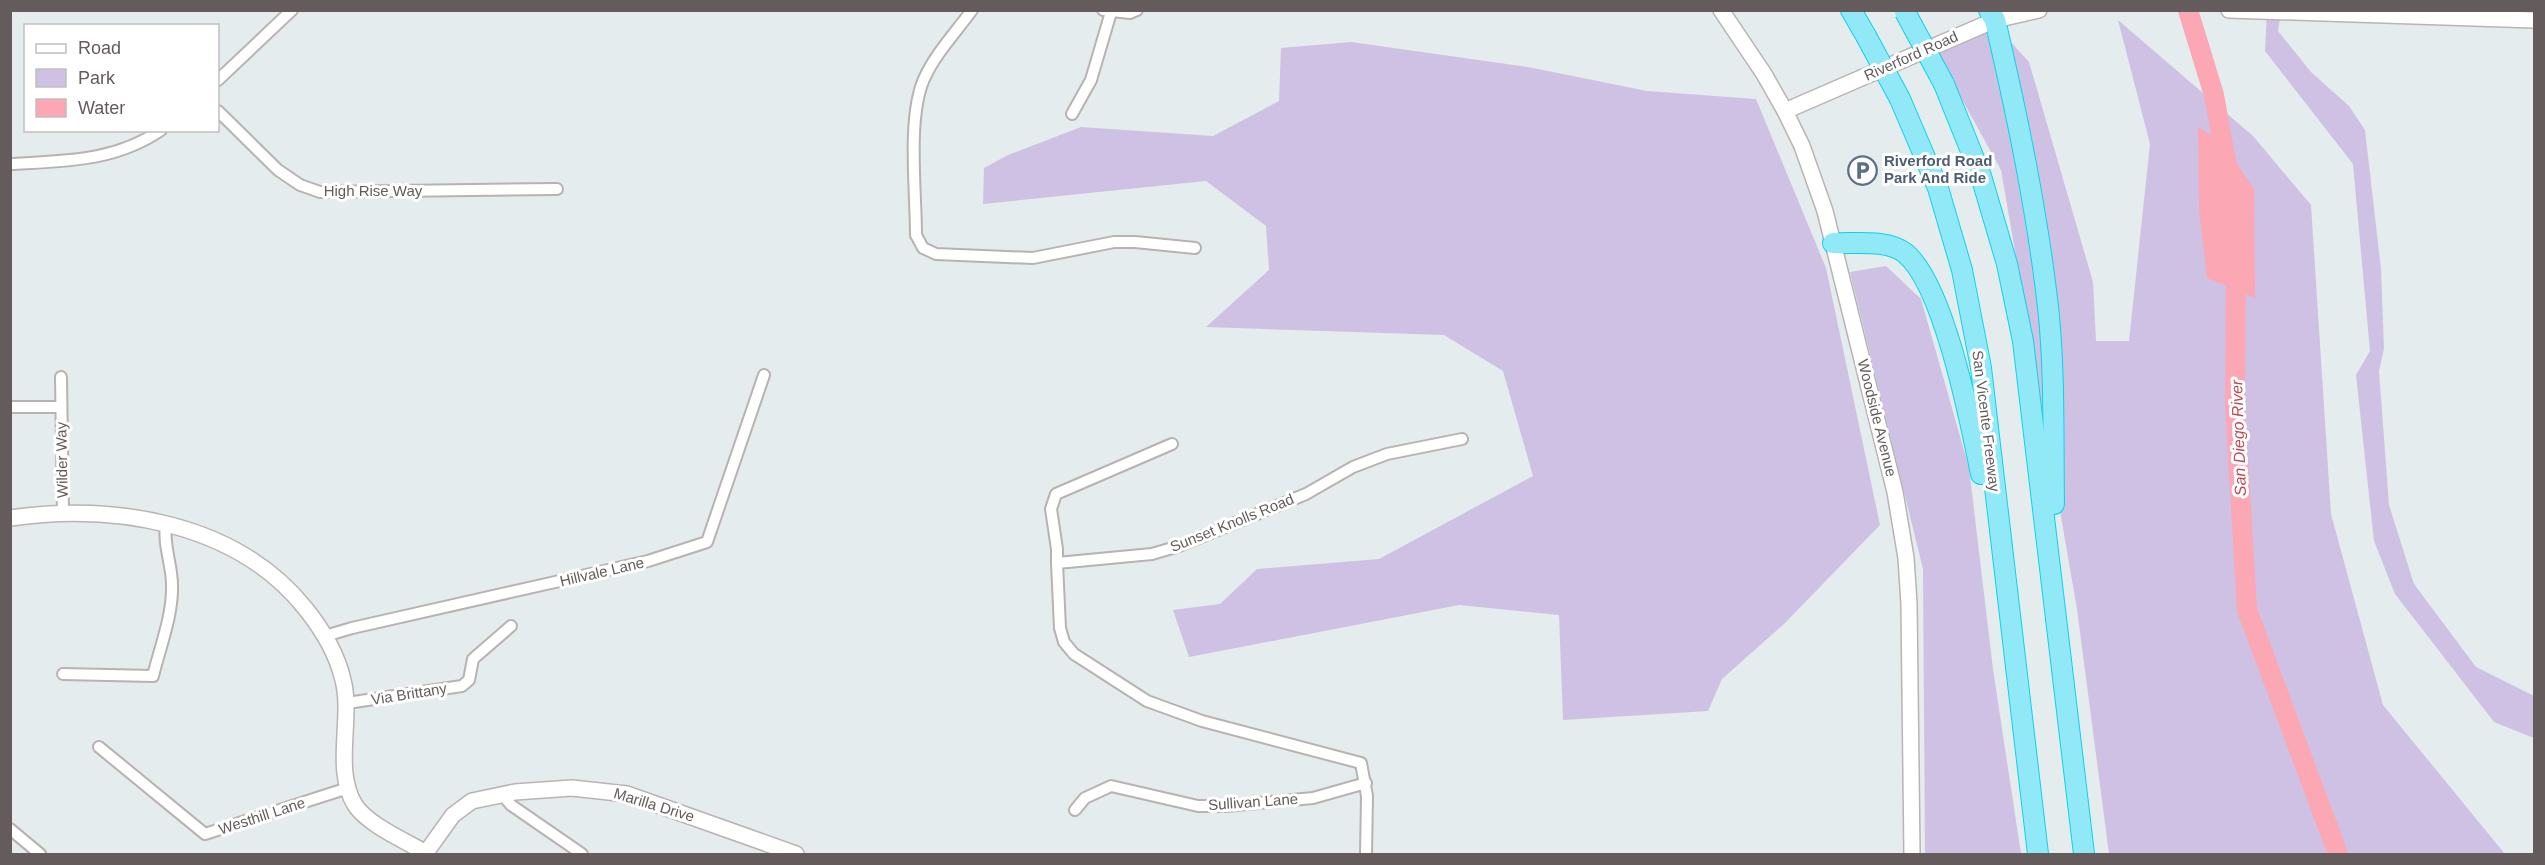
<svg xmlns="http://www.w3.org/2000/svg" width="2545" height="865" font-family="Helvetica,sans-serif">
<rect width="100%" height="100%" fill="#e4ecee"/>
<g fill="#cfc1e4">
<polygon points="2267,11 2281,11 2278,31 2311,72 2349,106 2365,130 2381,269 2384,349 2379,371 2389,505 2414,584 2476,667 2534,696 2534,738 2494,722 2395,594 2374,541 2356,375 2370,351 2353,164 2265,51"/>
<polygon points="2118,20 2253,136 2311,205 2331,514 2383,705 2505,854 2109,854 2077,609 2001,170 1937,54 1997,27 2029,62 2093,282 2096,341 2129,341 2150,144"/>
<polygon points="1351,42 1528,67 1647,91 1756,99 1826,268 1880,525 1784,624 1722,679 1708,711 1563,720 1559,615 1459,605 1189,657 1173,610 1220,604 1257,569 1379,559 1533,476 1503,371 1444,335 1206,327 1269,270 1266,226 1206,181 983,204 984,168 1008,155 1081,127 1213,136 1279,101 1281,48"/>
<polygon points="1886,266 1921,299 1969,468 1993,669 2021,854 1925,854 1923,569 1850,272"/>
</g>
<polygon fill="#fba7b4" points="2198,127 2223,143 2254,189 2255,298 2207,278 2199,209"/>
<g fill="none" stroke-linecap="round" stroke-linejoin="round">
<g stroke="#fba7b4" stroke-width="20">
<polyline points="2188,10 2214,95 2227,167"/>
<polyline points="2236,265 2235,404 2247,610 2338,854"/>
</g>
<defs>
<g id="street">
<path d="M972,10C956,32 935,54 924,79C907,117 916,191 916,235L923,248L936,254L1033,258L1114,242H1135L1195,248"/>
<polyline points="1103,10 1130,13 1137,10"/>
<polyline points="218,80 292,10"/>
<polyline points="218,111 278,170 300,185 320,192 557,189"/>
<polyline points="1072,114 1091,80 1111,12"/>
<path d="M10,164C64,161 114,162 161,130"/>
<polyline points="61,377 63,514"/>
<polyline points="10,407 61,407"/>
<polyline points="1057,563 1057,549 1051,509 1056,494 1172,444"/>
<polyline points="325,636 352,628 648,561 707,542 764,375"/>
<path d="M63,674L153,676C160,647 173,615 172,585C172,564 163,546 166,525"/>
<polyline points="347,703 462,686 469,680 473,659 511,626"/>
<polyline points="99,747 205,834 348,788"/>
<polyline points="502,794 511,805 582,854"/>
<polyline points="1075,810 1085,798 1111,786 1198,806 1226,806 1313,798 1366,783"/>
<polyline points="10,829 40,854"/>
<polyline points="1366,854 1367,796 1361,763 1202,721 1147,701 1074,654 1064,642 1060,628 1057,563 1152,554 1179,546 1306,494 1353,467 1387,454 1462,439"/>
</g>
<g id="secondary">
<polyline points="1721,10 1764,74 1785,111 1802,146 1825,211 1895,492 1906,558 1909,604 1912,854"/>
<polyline points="2229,10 2534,20"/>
<polyline points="1785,111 1995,20 2039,10"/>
<path d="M10,518C114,503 236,522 305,608C322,629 337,654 343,680C353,719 333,769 355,805C368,825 406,841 426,853"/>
<polyline points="425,854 453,815 472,801 515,792 572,788 627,794 796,854"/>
</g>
<g id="highway">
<polyline points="1851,10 1866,36"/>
<path d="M1989,10L1995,20C2017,115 2037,210 2048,307C2055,371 2053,439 2054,504"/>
<polyline points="1944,84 1981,176 2007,264 2023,341 2084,854"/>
<polyline points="1900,99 1938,188 1962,270 1981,368 2038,854"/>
<path d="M1833,243C1855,244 1887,239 1905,253C1944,284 1971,424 1981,474"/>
</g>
</defs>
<use href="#street" stroke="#b8b2b1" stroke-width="14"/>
<use href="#secondary" stroke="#bbb3b3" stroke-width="18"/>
<use href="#highway" stroke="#0bd3e7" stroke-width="22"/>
<use href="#street" stroke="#fff" stroke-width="10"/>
<use href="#secondary" stroke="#fff" stroke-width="15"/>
<use href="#highway" stroke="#91e9f8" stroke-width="20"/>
<defs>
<g id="highway-bridge">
<polyline points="1905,12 1944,84"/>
<polyline points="1866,36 1900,99"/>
</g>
</defs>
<use href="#highway-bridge" stroke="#0bd3e7" stroke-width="22" stroke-linecap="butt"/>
<use href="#highway-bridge" stroke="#91e9f8" stroke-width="20"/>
</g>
<defs>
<symbol id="parking-ring" viewBox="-11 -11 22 22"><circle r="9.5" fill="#fff" stroke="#5c6f8a" stroke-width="1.5"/><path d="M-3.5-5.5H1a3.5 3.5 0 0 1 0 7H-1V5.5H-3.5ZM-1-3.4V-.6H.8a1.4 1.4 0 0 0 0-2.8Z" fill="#5c6f8a"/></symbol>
</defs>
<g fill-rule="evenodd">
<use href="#parking-ring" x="1846" y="154" width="33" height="33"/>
</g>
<g text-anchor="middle" stroke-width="6" stroke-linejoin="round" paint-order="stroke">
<g font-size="15" fill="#645c5c" stroke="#fff">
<text transform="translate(1911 56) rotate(-24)" y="5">Riverford Road</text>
<text x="373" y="196">High Rise Way</text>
<text transform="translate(1877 418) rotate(76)" y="5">Woodside Avenue</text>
<text transform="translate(1986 421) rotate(83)" y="5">San Vicente Freeway</text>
<text transform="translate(62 460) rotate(-91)" y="5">Wilder Way</text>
<text transform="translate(1232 523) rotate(-22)" y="5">Sunset Knolls Road</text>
<text transform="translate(602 572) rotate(-13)" y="5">Hillvale Lane</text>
<text transform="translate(409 694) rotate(-9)" y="5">Via Brittany</text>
<text transform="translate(1253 802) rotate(-4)" y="5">Sullivan Lane</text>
<text transform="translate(654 805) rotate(17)" y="5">Marilla Drive</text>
<text transform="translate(262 816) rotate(-18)" y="5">Westhill Lane</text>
</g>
<g font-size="15" font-weight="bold" fill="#4e5e75" stroke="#fff" text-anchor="start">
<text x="1884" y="166">Riverford Road<tspan x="1884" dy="17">Park And Ride</tspan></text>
</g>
<g font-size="16" font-style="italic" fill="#be4a54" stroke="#fff">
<text transform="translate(2238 438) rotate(-92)" y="6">San Diego River</text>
</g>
</g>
<rect width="2545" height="865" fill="none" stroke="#645c5c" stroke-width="24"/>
<rect x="24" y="24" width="195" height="108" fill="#ffffff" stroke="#c1bebe" stroke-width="1.5"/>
<rect x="36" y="44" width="30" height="9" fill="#ffffff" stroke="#c1bebe" stroke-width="1.5"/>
<text x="78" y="54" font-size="18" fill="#645c5c">Road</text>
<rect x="36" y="69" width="30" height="18" fill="#cfc1e4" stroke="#c1bebe" stroke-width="1.5"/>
<text x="78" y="84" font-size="18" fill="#645c5c">Park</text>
<rect x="36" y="99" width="30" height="18" fill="#fba7b4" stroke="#c1bebe" stroke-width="1.5"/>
<text x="78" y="114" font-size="18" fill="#645c5c">Water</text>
</svg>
